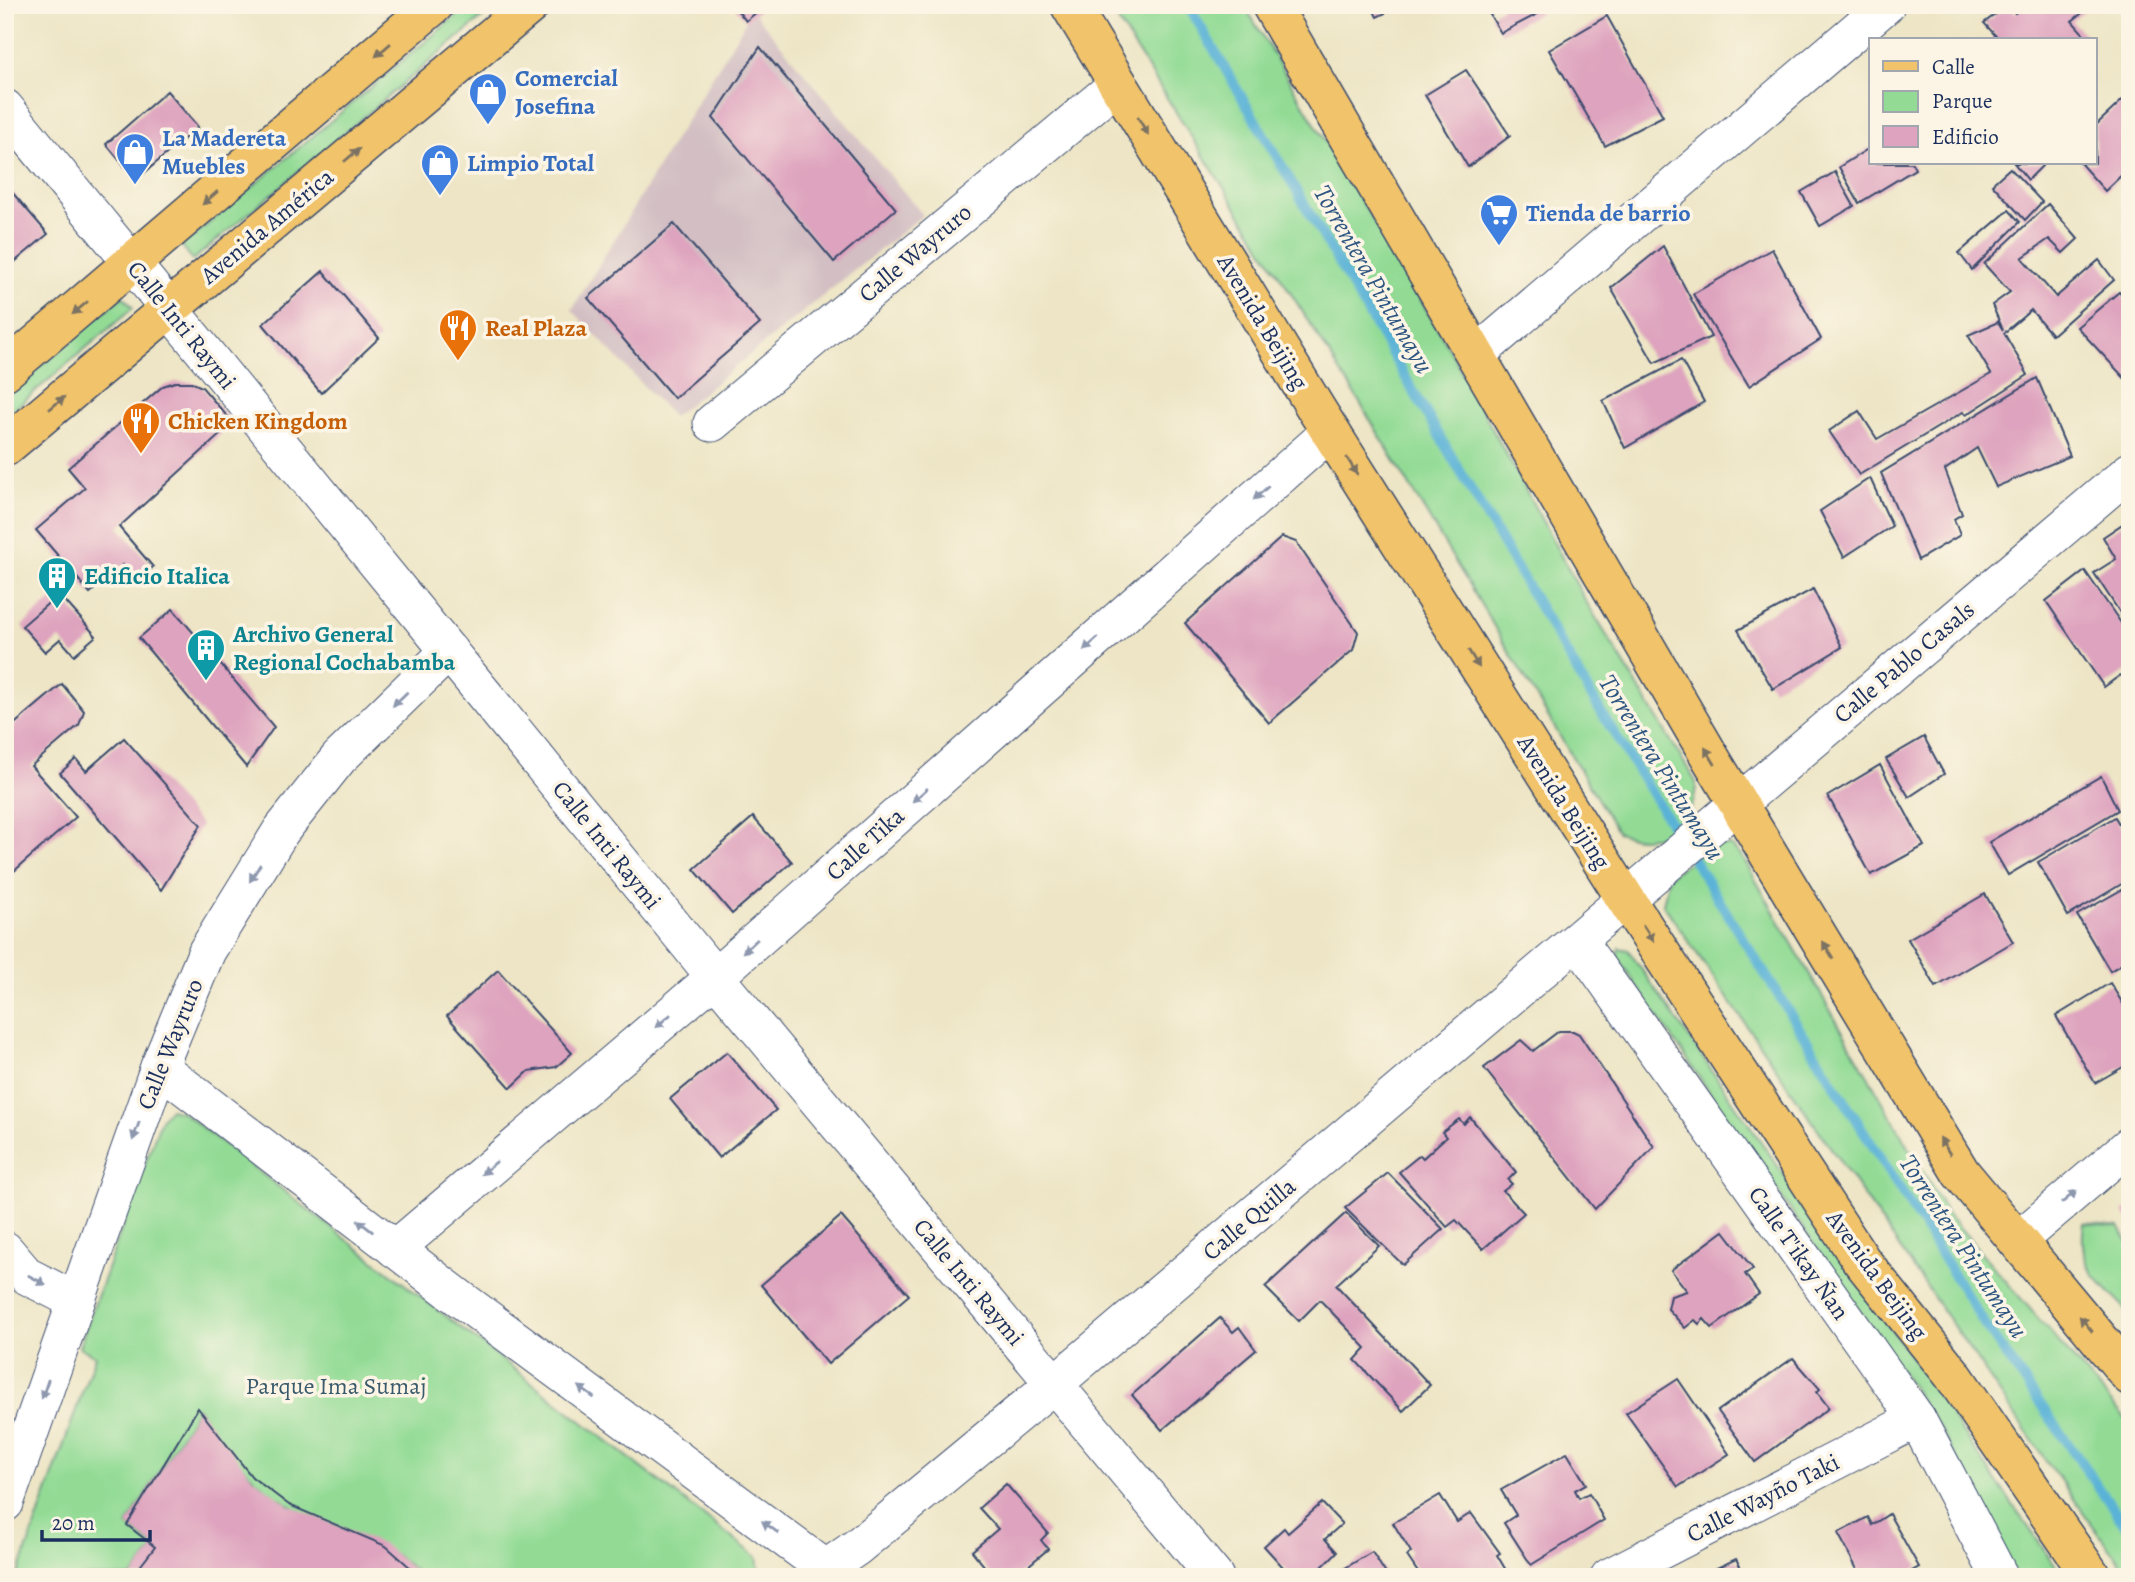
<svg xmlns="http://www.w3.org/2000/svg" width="2135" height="1582" font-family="Alegreya,serif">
<rect width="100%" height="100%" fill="#fcf5e5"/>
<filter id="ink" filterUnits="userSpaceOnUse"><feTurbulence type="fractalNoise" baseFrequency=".0143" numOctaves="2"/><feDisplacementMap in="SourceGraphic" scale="14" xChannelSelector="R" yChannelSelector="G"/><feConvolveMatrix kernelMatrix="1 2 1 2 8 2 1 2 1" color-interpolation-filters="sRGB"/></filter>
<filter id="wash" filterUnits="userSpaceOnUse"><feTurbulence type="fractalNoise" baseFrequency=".00686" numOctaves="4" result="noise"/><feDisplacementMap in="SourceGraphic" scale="28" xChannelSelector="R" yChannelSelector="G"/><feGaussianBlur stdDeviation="1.57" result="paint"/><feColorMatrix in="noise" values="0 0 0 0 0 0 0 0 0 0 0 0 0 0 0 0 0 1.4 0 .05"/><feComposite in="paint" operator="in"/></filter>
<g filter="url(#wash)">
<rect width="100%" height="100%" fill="#ede5c5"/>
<polygon fill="#d2bec3" points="755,14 923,215 673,417 572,310 746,21"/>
<g fill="#93db95" stroke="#57857a" stroke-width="2">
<polygon points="469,5 497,5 193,260 182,246"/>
<path d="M1108,5H1244L1446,343L1585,600L1696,782C1696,825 1659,849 1618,833L1354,393Z"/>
<polygon points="123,296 133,308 5,417 5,396"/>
<polygon points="1714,844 1731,846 1743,858 1946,1212 2130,1424 2130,1577 2045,1459 1663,904 1669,876"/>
<polygon points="1619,948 1628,950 2063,1577 2016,1577 1941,1430 1617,957"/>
<path d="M170,1109L182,1112L757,1557L760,1577H421C375,1530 340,1535 290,1505C251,1483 222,1445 198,1408L127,1525L155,1547L132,1577H17L95,1356L79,1347L162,1117Z"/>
<path d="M2084,1223L2119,1227L2130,1245V1314C2100,1280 2077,1271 2084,1223Z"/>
</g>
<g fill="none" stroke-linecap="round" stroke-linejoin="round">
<polyline stroke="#5ab2d7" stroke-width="10" points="1188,5 1599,709 1987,1328 2130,1532"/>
</g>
<g id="blocks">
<g fill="#dea3be">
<polygon points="733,5 765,5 746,21"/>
<polygon points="1371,5 1402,5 1377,17"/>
<polygon points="1506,5 1555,5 1501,33 1490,15"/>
<polygon points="2008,5 2015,13 2023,5 2039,5 2042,8 2045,5 2081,5 2086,10 2072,21 2089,40 1990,40 1996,36 1984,23"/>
<polygon points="1607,16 1663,116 1605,146 1549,50"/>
<polygon points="760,47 896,209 834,262 713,118"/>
<polygon points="1466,70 1510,136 1468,167 1425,95"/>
<polygon points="167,91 198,127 136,180 106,144"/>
<polygon points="2130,93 2130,167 2105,191 2080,163 2095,163 2095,126"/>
<polygon points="1871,147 1871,163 1912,163 1915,169 1859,203 1839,167"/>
<polygon points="2014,163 2045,163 2028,180"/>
<polygon points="2010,168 2042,202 2025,220 1992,184"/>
<polygon points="1835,172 1854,206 1820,226 1801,192"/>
<polygon points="5,184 48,234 5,270"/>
<polygon points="2048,204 2078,239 2063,253 2049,239 2022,258 2056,297 2099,260 2114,280 2052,335 2031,310 2004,333 2028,375 1966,415 1963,412 1859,475 1829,431 1859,411 1877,439 1991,374 1968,335 1998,322 2003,330 1992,305 2010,292 1984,264"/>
<polygon points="2009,210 2020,222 1972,270 1959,253"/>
<polygon points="674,224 760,324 674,398 588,298"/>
<polygon points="1663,246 1711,337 1654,363 1611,288"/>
<polygon points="1772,249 1821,339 1749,386 1693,294"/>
<polygon points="323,271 379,338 321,393 263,324"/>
<polygon points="2119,292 2130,304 2130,384 2077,327"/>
<polygon points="1681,360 1704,402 1625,448 1603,401"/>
<polygon points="2037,378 2070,456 1996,487 1977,448 1945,470 1962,514 1954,519 1960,535 1918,560 1881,473"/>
<polygon points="175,382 191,382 202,387 233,423 119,527 153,567 137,581 123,565 90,593 36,530 85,488 68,468 163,386"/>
<polygon points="1870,478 1892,526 1844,557 1820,511"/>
<polygon points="2124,523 2130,532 2130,628 2094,573 2116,559 2103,537"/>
<polygon points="1282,537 1296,542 1358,632 1353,650 1269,723 1185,623"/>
<polygon points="2085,571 2130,636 2130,668 2104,687 2046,601"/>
<polygon points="1813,589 1842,647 1773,689 1738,630"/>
<polygon points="59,594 96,636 74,655 60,639 45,652 22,626"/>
<polygon points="173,609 274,727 246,767 139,638"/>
<polygon points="62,684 84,711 79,725 31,766 76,817 5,879 5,732"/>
<polygon points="1924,737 1944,774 1909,797 1886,759"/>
<polygon points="124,738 201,825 161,890 60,773 76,759 86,771"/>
<polygon points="1880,765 1924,846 1871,875 1828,796"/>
<polygon points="2101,776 2118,810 2008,875 1989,842"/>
<polygon points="753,817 792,862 732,914 694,869"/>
<polygon points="2115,817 2130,843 2130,879 2068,916 2038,862"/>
<polygon points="2130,885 2130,959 2110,971 2077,915"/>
<polygon points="1985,894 2013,942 1936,987 1908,939"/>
<polygon points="498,970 572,1053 556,1067 529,1071 511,1088 447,1016"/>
<polygon points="2110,983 2130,1015 2130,1063 2095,1083 2056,1016"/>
<polygon points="1559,1031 1573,1031 1579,1034 1654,1147 1595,1209 1484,1068 1521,1040 1533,1051"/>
<polygon points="727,1052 776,1110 719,1158 670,1099"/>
<polygon points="1470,1117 1516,1172 1508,1180 1512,1184 1503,1191 1524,1213 1483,1249 1456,1220 1447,1227 1399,1172 1420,1155 1423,1158 1446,1137 1442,1132 1459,1119 1464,1124"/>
<polygon points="1388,1173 1443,1229 1403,1265 1345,1208"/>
<polygon points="2130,1208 2130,1222 2123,1212"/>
<polygon points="1346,1213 1379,1246 1336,1285 1430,1385 1403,1411 1355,1360 1366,1348 1320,1300 1299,1321 1265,1287"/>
<polygon points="841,1216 909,1295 828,1364 761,1285"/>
<polygon points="1724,1231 1753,1269 1745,1274 1759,1294 1712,1328 1704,1319 1699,1324 1695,1320 1685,1328 1668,1309 1671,1296 1687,1291 1671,1270"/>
<polygon points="1220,1318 1233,1332 1239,1327 1256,1350 1162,1430 1132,1395"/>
<polygon points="1793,1358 1820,1389 1817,1392 1829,1408 1755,1462 1718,1411"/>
<polygon points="1678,1379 1729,1454 1678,1487 1626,1413"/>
<polygon points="198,1408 252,1477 289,1505 386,1546 421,1577 132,1577 155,1547 127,1525"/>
<polygon points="1567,1453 1586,1484 1575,1490 1579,1498 1589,1493 1604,1520 1531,1565 1504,1523 1516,1515 1501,1490"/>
<polygon points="1006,1484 1048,1533 1041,1540 1048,1549 1015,1577 993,1577 972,1551 998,1529 979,1508"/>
<polygon points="1440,1495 1457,1522 1471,1513 1500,1553 1497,1555 1510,1577 1421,1577 1407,1556 1411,1552 1393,1523"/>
<polygon points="1322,1503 1342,1524 1325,1539 1337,1552 1312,1577 1292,1577 1264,1546 1284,1528 1288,1533"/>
<polygon points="1889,1514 1919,1567 1901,1577 1861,1577 1838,1533 1868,1517 1872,1525"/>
<polygon points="1372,1552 1388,1577 1330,1577"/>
<polygon points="1736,1559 1746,1577 1708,1577 1706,1573"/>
</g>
</g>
</g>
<g filter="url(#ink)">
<use href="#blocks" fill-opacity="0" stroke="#3a4a6d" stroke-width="2"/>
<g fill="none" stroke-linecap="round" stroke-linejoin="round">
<defs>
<g id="street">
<polyline points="5,108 715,977 1215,1577"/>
<polyline points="1476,355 1886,5"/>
<polyline points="712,423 1118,84"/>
<polyline points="1578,941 1917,1419 2000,1577"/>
<polyline points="159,1067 458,1297 837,1577"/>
<polyline points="2017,1241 2130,1145"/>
<polyline points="395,1249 715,977 1330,432"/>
<polyline points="5,1250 27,1276 76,1301"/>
<polyline points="5,1503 159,1067 207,951 281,831 339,758 449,651"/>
<polyline points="814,1577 857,1547 1054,1384 2130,471"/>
<polyline points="1609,1577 1917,1419"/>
</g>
<g id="primary">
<polyline points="1070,5 1318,412 1625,898 1861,1260 1953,1375 2092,1577"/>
<polyline points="1271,5 1713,762 1961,1173 2130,1376"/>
<polyline points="5,371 434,5"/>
<polyline points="5,447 530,5"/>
</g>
</defs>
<use href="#street" stroke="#3a4a6d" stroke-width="39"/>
<use href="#primary" stroke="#3a4a6d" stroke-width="41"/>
<use href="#street" stroke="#fff" stroke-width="37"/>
<use href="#primary" stroke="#f1c36a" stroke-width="38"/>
</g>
<defs><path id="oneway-solid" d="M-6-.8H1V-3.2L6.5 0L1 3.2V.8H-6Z" transform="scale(1.75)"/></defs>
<g fill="#7b7263">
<use href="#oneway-solid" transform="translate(383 50) rotate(139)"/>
<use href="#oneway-solid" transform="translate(1143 126) rotate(59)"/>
<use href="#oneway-solid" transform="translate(352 155) rotate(-40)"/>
<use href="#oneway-solid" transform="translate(210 198) rotate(139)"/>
<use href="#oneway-solid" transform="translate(80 308) rotate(140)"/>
<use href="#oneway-solid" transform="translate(57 403) rotate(-40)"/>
<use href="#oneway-solid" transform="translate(1352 466) rotate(58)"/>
<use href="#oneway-solid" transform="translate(1474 659) rotate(58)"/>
<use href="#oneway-solid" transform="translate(1710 756) rotate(-121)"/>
<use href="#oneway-solid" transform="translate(1648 933) rotate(57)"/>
<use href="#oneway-solid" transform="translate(1828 950) rotate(-121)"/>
<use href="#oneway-solid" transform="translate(1945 1146) rotate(-121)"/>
<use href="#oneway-solid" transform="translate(2086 1324) rotate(-130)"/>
</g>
<g fill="#8d97ae">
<use href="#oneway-solid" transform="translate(1261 493) rotate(138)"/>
<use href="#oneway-solid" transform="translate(1091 644) rotate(138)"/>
<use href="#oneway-solid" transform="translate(400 699) rotate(136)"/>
<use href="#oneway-solid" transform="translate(920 795) rotate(138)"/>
<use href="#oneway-solid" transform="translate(255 873) rotate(122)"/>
<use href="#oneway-solid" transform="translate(750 946) rotate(138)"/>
<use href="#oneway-solid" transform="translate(663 1021) rotate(140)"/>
<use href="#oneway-solid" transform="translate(136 1131) rotate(110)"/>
<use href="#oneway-solid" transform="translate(489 1168) rotate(140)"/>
<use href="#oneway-solid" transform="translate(2069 1197) rotate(-40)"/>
<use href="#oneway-solid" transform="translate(365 1226) rotate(-142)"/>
<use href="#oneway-solid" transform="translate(37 1280) rotate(29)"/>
<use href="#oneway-solid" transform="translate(45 1389) rotate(109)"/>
<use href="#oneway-solid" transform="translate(586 1392) rotate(-144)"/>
<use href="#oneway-solid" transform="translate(770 1527) rotate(-144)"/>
</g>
</g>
<defs>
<symbol id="shop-pin" viewBox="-11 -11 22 30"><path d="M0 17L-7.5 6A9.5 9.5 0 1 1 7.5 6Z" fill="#3f7fe0" stroke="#fcf5e5"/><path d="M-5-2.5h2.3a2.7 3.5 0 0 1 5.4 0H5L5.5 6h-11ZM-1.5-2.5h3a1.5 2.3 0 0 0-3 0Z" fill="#fff"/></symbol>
<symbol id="supermarket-pin" viewBox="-11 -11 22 30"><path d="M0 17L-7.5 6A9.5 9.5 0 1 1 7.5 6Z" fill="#3f7fe0" stroke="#fcf5e5"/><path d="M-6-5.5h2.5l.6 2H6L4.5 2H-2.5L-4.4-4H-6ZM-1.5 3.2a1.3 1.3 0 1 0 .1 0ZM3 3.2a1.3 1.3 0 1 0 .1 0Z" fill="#fff"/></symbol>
<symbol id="restaurant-pin" viewBox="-11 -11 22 30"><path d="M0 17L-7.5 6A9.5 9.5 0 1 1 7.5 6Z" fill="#e8710a" stroke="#fcf5e5"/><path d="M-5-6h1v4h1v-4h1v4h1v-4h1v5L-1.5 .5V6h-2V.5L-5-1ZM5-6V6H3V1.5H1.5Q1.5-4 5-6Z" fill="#fff"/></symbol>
<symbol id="building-pin" viewBox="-11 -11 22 30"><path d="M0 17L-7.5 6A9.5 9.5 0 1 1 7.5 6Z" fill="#0f9aa8" stroke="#fcf5e5"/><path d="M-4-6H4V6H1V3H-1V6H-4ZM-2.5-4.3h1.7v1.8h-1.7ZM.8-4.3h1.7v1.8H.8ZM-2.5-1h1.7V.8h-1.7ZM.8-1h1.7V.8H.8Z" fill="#fff"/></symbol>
</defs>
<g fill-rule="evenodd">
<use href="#shop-pin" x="466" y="70" width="44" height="60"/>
<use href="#shop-pin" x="113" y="130" width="44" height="60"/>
<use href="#shop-pin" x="418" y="141" width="44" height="60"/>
<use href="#supermarket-pin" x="1477" y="191" width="44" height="60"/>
<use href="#restaurant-pin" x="436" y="306" width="44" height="60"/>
<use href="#restaurant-pin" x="119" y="399" width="44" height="60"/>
<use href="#building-pin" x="35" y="554" width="44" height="60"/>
<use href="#building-pin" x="184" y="626" width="44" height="60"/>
</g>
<g text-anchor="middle" stroke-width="7" stroke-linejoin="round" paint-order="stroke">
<g font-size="24" font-weight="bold" fill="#366cbe" stroke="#fcf5e5" text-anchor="start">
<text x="515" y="86">Comercial<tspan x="515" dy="28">Josefina</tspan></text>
<text x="162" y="146">La Madereta<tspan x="162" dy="28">Muebles</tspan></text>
<text x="467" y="171">Limpio Total</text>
<text x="1526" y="221">Tienda de barrio</text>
</g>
<g font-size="24" fill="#1b2f5e" stroke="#fcf5e5">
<text transform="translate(267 226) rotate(-40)" y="8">Avenida América</text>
<text transform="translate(915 253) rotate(-40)" y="8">Calle Wayruro</text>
<text transform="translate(1263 322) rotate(59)" y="8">Avenida Beijing</text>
<text transform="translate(182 325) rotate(51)" y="8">Calle Inti Raymi</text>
<text transform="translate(1904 662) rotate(-40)" y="8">Calle Pablo Casals</text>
<text transform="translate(1564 802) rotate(58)" y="8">Avenida Beijing</text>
<text transform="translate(865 844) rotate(-42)" y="8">Calle Tika</text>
<text transform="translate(607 845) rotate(51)" y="8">Calle Inti Raymi</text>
<text transform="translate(170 1044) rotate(-68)" y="8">Calle Wayruro</text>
<text transform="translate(1249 1219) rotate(-40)" y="8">Calle Quilla</text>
<text transform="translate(1799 1253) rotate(55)" y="8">Calle T'ikay Ñan</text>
<text transform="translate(1877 1275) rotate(54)" y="8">Avenida Beijing</text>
<text transform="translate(969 1282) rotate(50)" y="8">Calle Inti Raymi</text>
<text transform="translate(1763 1498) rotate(-27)" y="8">Calle Wayño Taki</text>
</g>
<g font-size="24" font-weight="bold" fill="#c56008" stroke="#fcf5e5" text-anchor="start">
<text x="485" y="336">Real Plaza</text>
<text x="168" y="429">Chicken Kingdom</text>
</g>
<g font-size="24" font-weight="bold" fill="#0d838f" stroke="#fcf5e5" text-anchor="start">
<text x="84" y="584">Edificio Italica</text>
<text x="233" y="642">Archivo General<tspan x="233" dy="28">Regional Cochabamba</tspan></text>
</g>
<g font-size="24" fill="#395a6c" stroke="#fcf5e5">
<text x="336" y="1394">Parque Ima Sumaj</text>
</g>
<g font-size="26" font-style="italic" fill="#2e5682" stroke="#fcf5e5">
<text transform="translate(1374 279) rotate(60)" y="9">Torrentera Pintumayu</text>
<text transform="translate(1662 767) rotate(58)" y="9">Torrentera Pintumayu</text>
<text transform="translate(1964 1246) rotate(57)" y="9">Torrentera Pintumayu</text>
</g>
</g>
<rect width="2135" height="1582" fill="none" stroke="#fcf5e5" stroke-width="28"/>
<rect x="1869" y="38" width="228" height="126" fill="#fcf5e5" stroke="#a2a6af" stroke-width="2"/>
<rect x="1883" y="61" width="35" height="10" fill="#f1c36a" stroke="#a2a6af" stroke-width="2"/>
<text x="1932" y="74" font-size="21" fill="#1b2f5e">Calle</text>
<rect x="1883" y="91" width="35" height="21" fill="#93db95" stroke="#a2a6af" stroke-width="2"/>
<text x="1932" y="108" font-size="21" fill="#1b2f5e">Parque</text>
<rect x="1883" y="126" width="35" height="21" fill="#dea3be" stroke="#a2a6af" stroke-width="2"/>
<text x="1932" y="144" font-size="21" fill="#1b2f5e">Edificio</text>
<path d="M42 1530v10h108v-10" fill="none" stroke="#1b2f5e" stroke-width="3.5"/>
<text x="52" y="1530" font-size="21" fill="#1b2f5e" stroke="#fcf5e5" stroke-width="5" paint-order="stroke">20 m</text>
</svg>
